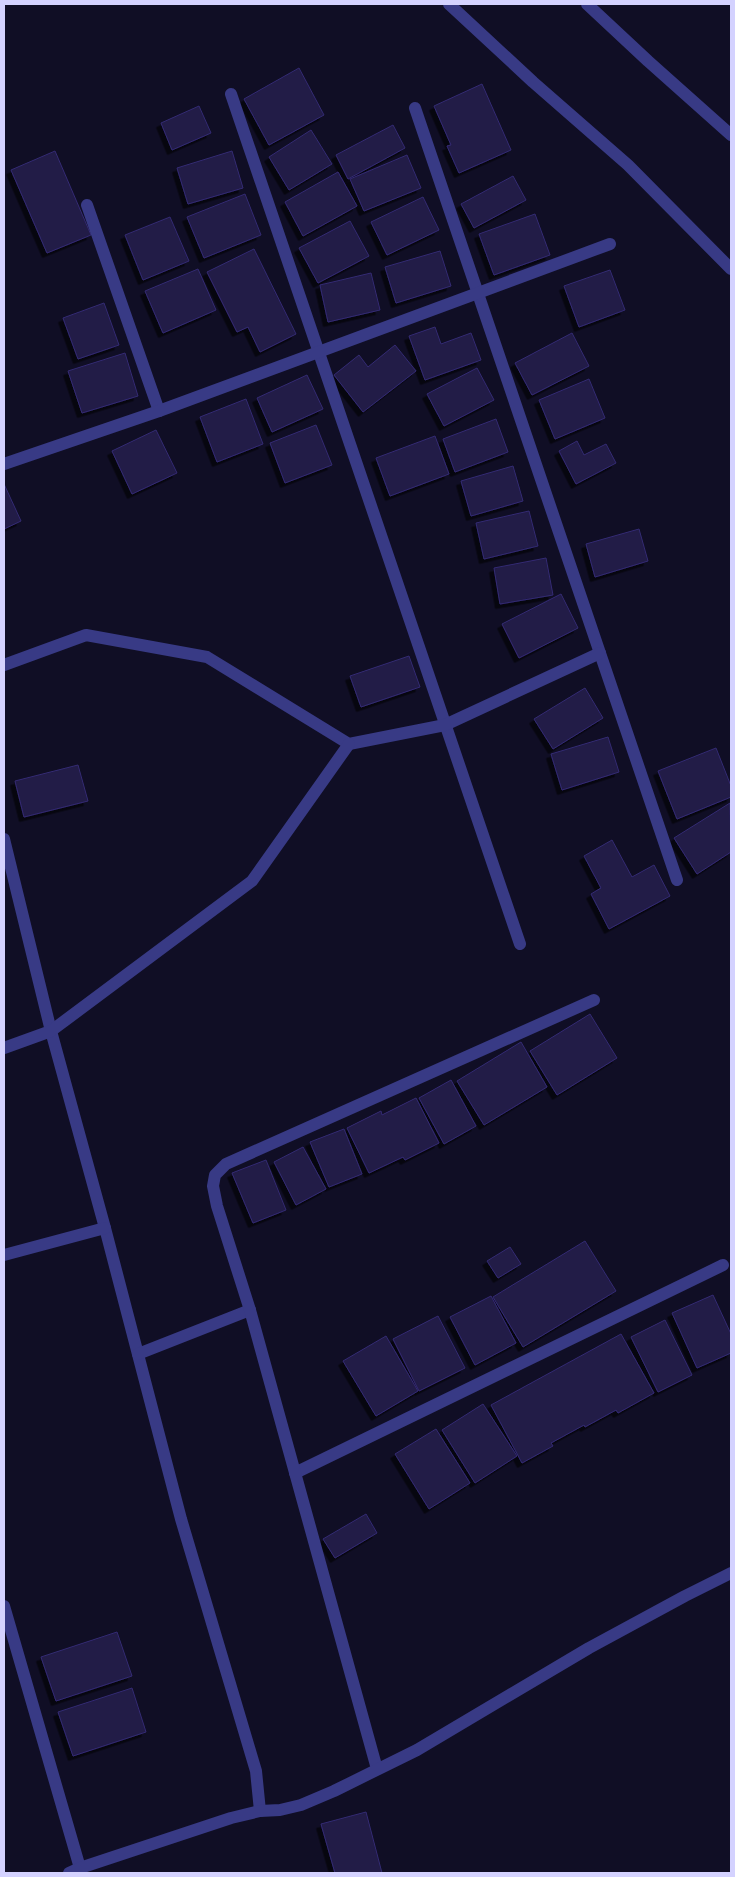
<svg xmlns="http://www.w3.org/2000/svg" width="735" height="1877" font-family="Figtree,sans-serif">
<defs>
<filter id="shadow"><feDropShadow dx="-4.5" dy="4.5" stdDeviation="0" flood-color="#0009"/></filter>
</defs>
<rect width="100%" height="100%" fill="#100e25"/>
<g fill="#201a46" stroke="#342b73" filter="url(#shadow)">
<polygon points="299,68 324,115 269,145 244,99"/>
<polygon points="482,84 511,150 459,173 447,146 451,145 434,106"/>
<polygon points="199,106 211,133 172,150 161,123"/>
<polygon points="393,125 405,148 348,179 336,155"/>
<polygon points="311,130 332,164 289,190 269,157"/>
<polygon points="55,151 91,235 47,253 11,170"/>
<polygon points="232,151 243,188 188,204 177,168"/>
<polygon points="407,155 421,188 364,211 350,179"/>
<polygon points="338,172 357,206 303,236 285,202"/>
<polygon points="513,176 526,200 474,228 461,204"/>
<polygon points="245,194 261,235 204,258 187,217"/>
<polygon points="423,197 439,230 387,255 371,222"/>
<polygon points="535,214 550,255 494,275 479,234"/>
<polygon points="170,217 189,261 143,280 125,235"/>
<polygon points="350,221 369,256 318,283 299,248"/>
<polygon points="254,249 296,334 260,352 248,327 237,332 207,272"/>
<polygon points="440,251 451,286 396,303 385,267"/>
<polygon points="198,269 216,310 163,333 145,291"/>
<polygon points="610,270 625,310 579,327 564,286"/>
<polygon points="371,273 380,310 328,322 320,285"/>
<polygon points="104,303 119,345 78,359 63,318"/>
<polygon points="435,327 441,344 471,333 481,360 425,380 409,336"/>
<polygon points="572,333 589,366 532,395 515,363"/>
<polygon points="395,345 416,371 363,412 334,375 359,355 368,367"/>
<polygon points="125,353 138,396 82,413 68,371"/>
<polygon points="477,368 494,400 444,426 427,394"/>
<polygon points="307,375 323,409 272,432 257,398"/>
<polygon points="589,379 605,418 555,439 539,400"/>
<polygon points="246,399 263,444 217,462 200,417"/>
<polygon points="496,419 508,452 455,472 443,439"/>
<polygon points="316,425 332,465 285,483 270,443"/>
<polygon points="156,430 177,473 132,494 112,451"/>
<polygon points="435,436 449,474 390,496 376,458"/>
<polygon points="577,441 584,455 606,444 616,463 576,484 559,451"/>
<polygon points="513,466 523,501 471,516 461,481"/>
<polygon points="4,484 21,521 4,529"/>
<polygon points="529,511 538,546 484,559 476,523"/>
<polygon points="639,529 648,561 595,577 586,544"/>
<polygon points="546,558 553,595 500,604 494,568"/>
<polygon points="561,594 578,628 519,658 502,624"/>
<polygon points="409,656 420,687 361,707 350,676"/>
<polygon points="585,688 603,718 553,749 534,719"/>
<polygon points="608,737 619,772 562,790 551,754"/>
<polygon points="716,748 731,786 731,797 677,819 658,771"/>
<polygon points="78,765 88,801 24,817 15,781"/>
<polygon points="730,803 731,852 697,874 674,838"/>
<polygon points="612,840 632,877 654,865 670,896 609,929 591,894 601,888 584,856"/>
<polygon points="590,1014 617,1058 557,1095 530,1051"/>
<polygon points="521,1042 547,1087 484,1125 457,1081"/>
<polygon points="451,1080 476,1126 444,1144 419,1098"/>
<polygon points="416,1098 439,1143 405,1160 403,1157 369,1173 347,1128 381,1111 382,1115"/>
<polygon points="344,1129 362,1174 329,1187 310,1142"/>
<polygon points="303,1147 326,1189 296,1205 274,1162"/>
<polygon points="266,1160 286,1210 253,1223 232,1173"/>
<polygon points="585,1241 616,1291 523,1347 493,1297"/>
<polygon points="510,1247 521,1264 498,1278 487,1261"/>
<polygon points="713,1295 731,1334 731,1353 697,1368 672,1313"/>
<polygon points="491,1296 516,1343 475,1365 450,1317"/>
<polygon points="438,1316 465,1368 419,1391 393,1339"/>
<polygon points="665,1320 692,1375 658,1392 631,1337"/>
<polygon points="621,1334 654,1393 618,1413 616,1410 585,1427 584,1425 551,1443 553,1446 522,1463 491,1405"/>
<polygon points="386,1336 418,1391 376,1416 343,1361"/>
<polygon points="483,1404 517,1456 475,1483 442,1430"/>
<polygon points="436,1429 470,1483 429,1509 395,1454"/>
<polygon points="366,1514 377,1533 335,1558 323,1539"/>
<polygon points="117,1632 132,1676 56,1701 41,1657"/>
<polygon points="132,1688 146,1732 73,1756 58,1712"/>
<polygon points="366,1812 382,1873 335,1873 321,1824"/>
</g>
<g fill="none" stroke-linecap="round" stroke-linejoin="round">
<g stroke="#383a85" stroke-width="12">
<polyline points="449,4 533,82 628,165 731,269"/>
<polyline points="587,4 648,61 731,135"/>
<polyline points="231,94 520,944"/>
<polyline points="415,108 677,880"/>
<polyline points="87,205 159,411"/>
<polyline points="4,464 159,411 610,244"/>
<polyline points="4,665 86,635 207,657 349,744 445,725 600,653"/>
<polyline points="4,839 51,1031 105,1228 181,1519 256,1771 260,1811"/>
<polyline points="4,1048 51,1031 252,881 349,744"/>
<polyline points="4,1255 105,1228"/>
<polyline points="138,1354 250,1310"/>
<polyline points="295,1473 723,1265"/>
<polyline points="4,1606 80,1868"/>
<polyline points="377,1769 250,1310 217,1206 213,1186 215,1175 226,1164 594,1000"/>
<polyline points="69,1873 80,1868 231,1818 260,1811 280,1810 301,1805 334,1791 417,1750 589,1648 685,1596 731,1573"/>
</g>
</g>
<rect width="735" height="1877" fill="none" stroke="#d4d2ff" stroke-width="10"/>
</svg>
